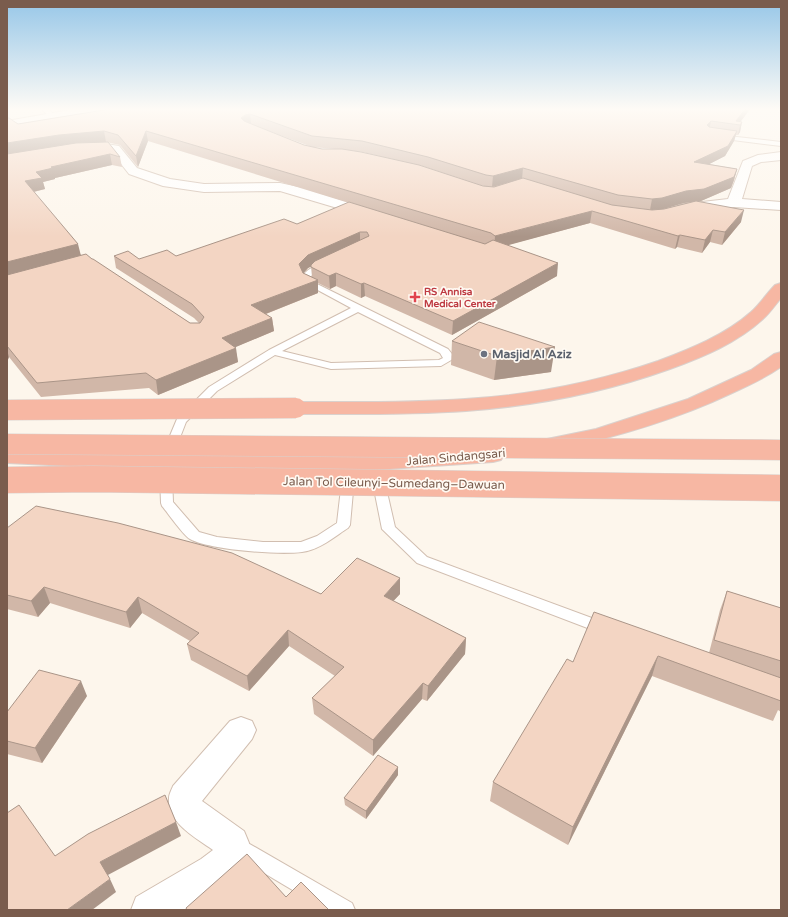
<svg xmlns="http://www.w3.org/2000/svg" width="788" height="917" font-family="'Varela Round',sans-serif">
<rect width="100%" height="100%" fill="#fdf6ec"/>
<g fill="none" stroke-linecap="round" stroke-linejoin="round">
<defs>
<g id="lane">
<polygon points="40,108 47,108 55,116 50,117"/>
<polygon points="719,135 781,142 781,146 717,138 716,137"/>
<path d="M325,262L329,265L328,267L312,275L309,280L448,349L452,354L453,359L441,366L331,369L275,355L217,391L186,422L174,453H166L164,450L177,419L209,387L269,350L351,308L301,281C302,271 316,265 325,262ZM358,312L440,353L443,358L439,360L331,363L282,351Z"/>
<path d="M166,473L170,474L172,477L173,502L199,532L217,537L263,542H301L317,536L337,523L342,480L344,477H352L354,480L350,525L348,528C334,537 319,550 302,552C279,555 210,550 190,539C183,535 168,513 162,506L161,503L160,477L162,474Z"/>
<polygon points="378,475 382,476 384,479 395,527 427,557 608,624 611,628 608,632 603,634 598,632 417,563 382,529 372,479 374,476"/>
<polygon points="234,835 352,903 355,910 326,910 227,851 225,844 227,837"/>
</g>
<g id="street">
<polygon points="81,108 106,108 101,111 7,127 7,121"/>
<path d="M99,143L119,146L137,168L170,179L204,184L280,183L303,188L376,211L378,214L376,217L371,218L280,191L204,192L163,186L129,174L111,151C101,150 87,153 79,150L77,148L79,146Z"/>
<polygon points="781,152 781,160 761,162 752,166 742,199 781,202 781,210 734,207 685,212 680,211 678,208 680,205 685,204 728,199 743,161 758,155"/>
<path d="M241,717L252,721L256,730L252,739L202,801L244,831L249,843L247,859L241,871L227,885L184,910H131L136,897L201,859L213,850C195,837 167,823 169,798C169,794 172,789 173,786L230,721Z"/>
</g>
<g id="highway">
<path d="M781,283V298C775,305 770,313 763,319C737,343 703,357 670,369C606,392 535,406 466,411C410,415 352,414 296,414L289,412L286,408L289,404L296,402C352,402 409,403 465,399C530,395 597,382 658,361C690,349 725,335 751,312C760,304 767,293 775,285Z"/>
<path d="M781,352V367C765,378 748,386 730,394C673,421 612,438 550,452L542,450L539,445L542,440L596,429L688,399L751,370L774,354Z"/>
<polygon points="493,448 501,450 504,455 501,460 493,462 374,470 112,468 7,463 7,449 112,454 374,456"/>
</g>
</defs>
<use href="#lane" stroke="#d1beb0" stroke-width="2"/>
<use href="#street" stroke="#d1beb0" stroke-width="2"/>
<use href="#highway" stroke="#dad1cd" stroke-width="2"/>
<use href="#lane" fill="#fff" fill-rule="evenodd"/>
<use href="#street" fill="#fff" fill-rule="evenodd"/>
<use href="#highway" fill="#f7b7a3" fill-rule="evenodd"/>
<defs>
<g id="highway-bridge-far1">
<polyline points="7,410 296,408"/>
<polyline points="7,444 781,450"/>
</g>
<polyline id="highway-bridge" points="7,480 93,479 781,488"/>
</defs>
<use href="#highway-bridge-far1" stroke="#dad1cd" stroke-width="21" stroke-linecap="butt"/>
<use href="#highway-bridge" stroke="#dad1cd" stroke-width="27" stroke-linecap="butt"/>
<use href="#highway-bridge-far1" stroke="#f7b7a3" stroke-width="20"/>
<use href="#highway-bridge" stroke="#f7b7a3" stroke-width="26"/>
</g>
<g fill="#d1b7a8" fill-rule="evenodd">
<path d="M116,108H751L740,122H742L740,132L738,135H736L734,141L725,156L709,164L737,169L734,180L731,188L701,201H698L741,222L722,245L710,242L702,253L677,247L675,249L590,223L507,245L557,276L452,335L365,296L361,298L336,286L330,289L318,283V293L266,314L272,318L274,331L235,347L238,362L158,395L149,388L41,397L9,357L7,362V118L18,124ZM250,124L312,147L335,149H322L304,145ZM148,141L349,203L297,224L176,256L139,259L114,256L116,268L194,318L199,323H190L92,259L81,255L34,192L45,189L43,182L55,179V178L112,165L122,167L120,157L97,142H106L120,145L138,167ZM356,151L362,152L418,165ZM419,165L427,168L484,186ZM691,202L663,209L684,203ZM311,266L312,277L303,273L308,268Z"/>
<polygon points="452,341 551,372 494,380 451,365"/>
<polygon points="7,528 321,594 400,594 393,601 466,638 465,654 427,701 422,699 373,756 314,714 312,698 335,676 289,646 249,691 191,660 187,644 190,641 142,613 130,628 50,603 38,617 7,609"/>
<polygon points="727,591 781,608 781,712 778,710 773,721 652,676 568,845 490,801 493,782 573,662 709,653 720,610"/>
<polygon points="87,696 42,763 7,754 7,712"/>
<polygon points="398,767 398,775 366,819 345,805 344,798"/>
</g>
<g fill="#aa9588">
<polygon points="746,108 751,108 738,125 736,121"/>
<polygon points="250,114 251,124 246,125 241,118 245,115"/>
<polygon points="711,121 709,132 707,125"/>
<polygon points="742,122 740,132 738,135 740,125"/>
<polygon points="104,131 106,142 62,146 7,154 7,143 59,135"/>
<polygon points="146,131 148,141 138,167 136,156"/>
<polygon points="737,131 734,141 725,156 692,173 694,162"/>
<polygon points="110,154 112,165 55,178 55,179 43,182 45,189 28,193 25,181 36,172 51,167"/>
<polygon points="523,168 522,179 492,187 493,176"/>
<polygon points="737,169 734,180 731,188 701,201 684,203 660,210 650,210 652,199 686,191"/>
<polygon points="744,210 741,222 722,245 725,232"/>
<polygon points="592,211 590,223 494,249 495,236"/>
<polygon points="713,230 710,242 702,253 705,240"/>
<polygon points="360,232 360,245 308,268 300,277 299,264 308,255"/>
<polygon points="680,235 677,247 675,249 678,236"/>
<polygon points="78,244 81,256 7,276 7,262"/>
<polygon points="558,263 557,276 452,335 453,321"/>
<polygon points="336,273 336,286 330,289 329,276"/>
<polygon points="318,280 318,293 253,319 251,305"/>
<polygon points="364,283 365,296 361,298 361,284"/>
<polygon points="272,318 274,331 224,352 222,338"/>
<polygon points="555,347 551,372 494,380 497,356"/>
<polygon points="236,348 238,362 158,395 156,380"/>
<polygon points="7,350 9,357 7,362"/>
<polygon points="400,578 400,594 384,611 384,596"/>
<polygon points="44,587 50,603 38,617 31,601"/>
<polygon points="138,597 142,613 130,628 126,612"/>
<polygon points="288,630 289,646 249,691 247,676"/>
<polygon points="466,638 465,654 427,701 428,686"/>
<polygon points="658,656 652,676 568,845 573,827"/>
<polygon points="81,681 87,696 42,763 35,748"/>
<polygon points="423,683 422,699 373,756 373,740"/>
<polygon points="398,767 398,775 366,819 366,811"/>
<polygon points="176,822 181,836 106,876 100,862"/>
<polygon points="110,879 116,892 92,910 67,910"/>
</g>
<g fill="#f3d5c3" stroke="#aa9588">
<polygon points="116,108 746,108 736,121 742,122 740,125 711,121 707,125 709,127 737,131 728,146 694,162 737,169 734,177 704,189 686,191 662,198 652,199 618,195 523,168 493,176 486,175 428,157 362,141 312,136 250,114 245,115 241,118 244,121 304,145 322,149 342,149 361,152 419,165 483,186 494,187 523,178 612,205 652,210 664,209 696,201 744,210 725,232 713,230 705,240 680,235 678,236 592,211 495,236 491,233 146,131 136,156 118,135 104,131 59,135 7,143 7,118 9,118 18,124"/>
<polygon points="108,142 120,157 110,154 51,167 53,168 36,172 42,178 25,181 78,244 7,262 7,154 76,143"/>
<polygon points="349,202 485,244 493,240 558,263 453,321 364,283 361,284 336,273 329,276 311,267 311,265 315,261 369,236 367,232 360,232 308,255 299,264 303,273 318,280 251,305 272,318 222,338 236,348 156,380 146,373 37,383 7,346 7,275 86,254 92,259 93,259 190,323 200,323 204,317 192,304 114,256 128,251 139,259 167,250 176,256 284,219 297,224"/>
<polygon points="479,322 555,347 497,356 452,341"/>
<polygon points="36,506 118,523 232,553 321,594 357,558 400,578 384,596 466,638 428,686 423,683 373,740 312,698 344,667 288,630 247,676 187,644 199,633 138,597 126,612 44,587 31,601 7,595 7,528"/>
<polygon points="727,591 781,608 781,661 714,640"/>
<polygon points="594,612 781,678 781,701 658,656 573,827 493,782 567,659 573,662"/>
<polygon points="39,670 81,681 35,748 7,741 7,712"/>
<polygon points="378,755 398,767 366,811 344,798"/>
<polygon points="165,795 176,822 100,862 110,879 67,910 7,910 7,813 19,805 55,856 88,834"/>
<polygon points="247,854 286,897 301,882 329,910 187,910 186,908"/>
</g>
<linearGradient id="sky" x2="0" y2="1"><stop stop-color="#97c7e8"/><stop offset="0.46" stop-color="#fefbf6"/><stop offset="1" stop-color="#fefbf6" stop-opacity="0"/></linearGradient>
<rect width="788" height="237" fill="url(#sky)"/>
<path fill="#e0444e" stroke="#fffaf3" stroke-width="1.5" d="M413 291h4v4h4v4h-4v4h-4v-4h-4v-4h4z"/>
<circle fill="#6b7280" stroke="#fffaf3" stroke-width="1.5" cx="484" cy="354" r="4"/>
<g text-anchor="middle" stroke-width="3.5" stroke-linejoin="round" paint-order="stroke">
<g font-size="10" font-weight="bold" fill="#be3a42" stroke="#fffaf3" text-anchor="start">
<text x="424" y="295">RS Annisa<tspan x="424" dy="12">Medical Center</tspan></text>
</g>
<g font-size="12" font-weight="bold" fill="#5b616d" stroke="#fffaf3" text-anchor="start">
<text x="492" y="358">Masjid Al Aziz</text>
</g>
<g font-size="12" fill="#7a5c4d" stroke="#fffaf3">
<text transform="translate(456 457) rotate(-5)" y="4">Jalan Sindangsari</text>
<text transform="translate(394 483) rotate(1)" y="4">Jalan Tol Cileunyi–Sumedang–Dawuan</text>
</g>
</g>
<rect width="788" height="917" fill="none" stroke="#7a5c4d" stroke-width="16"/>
</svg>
